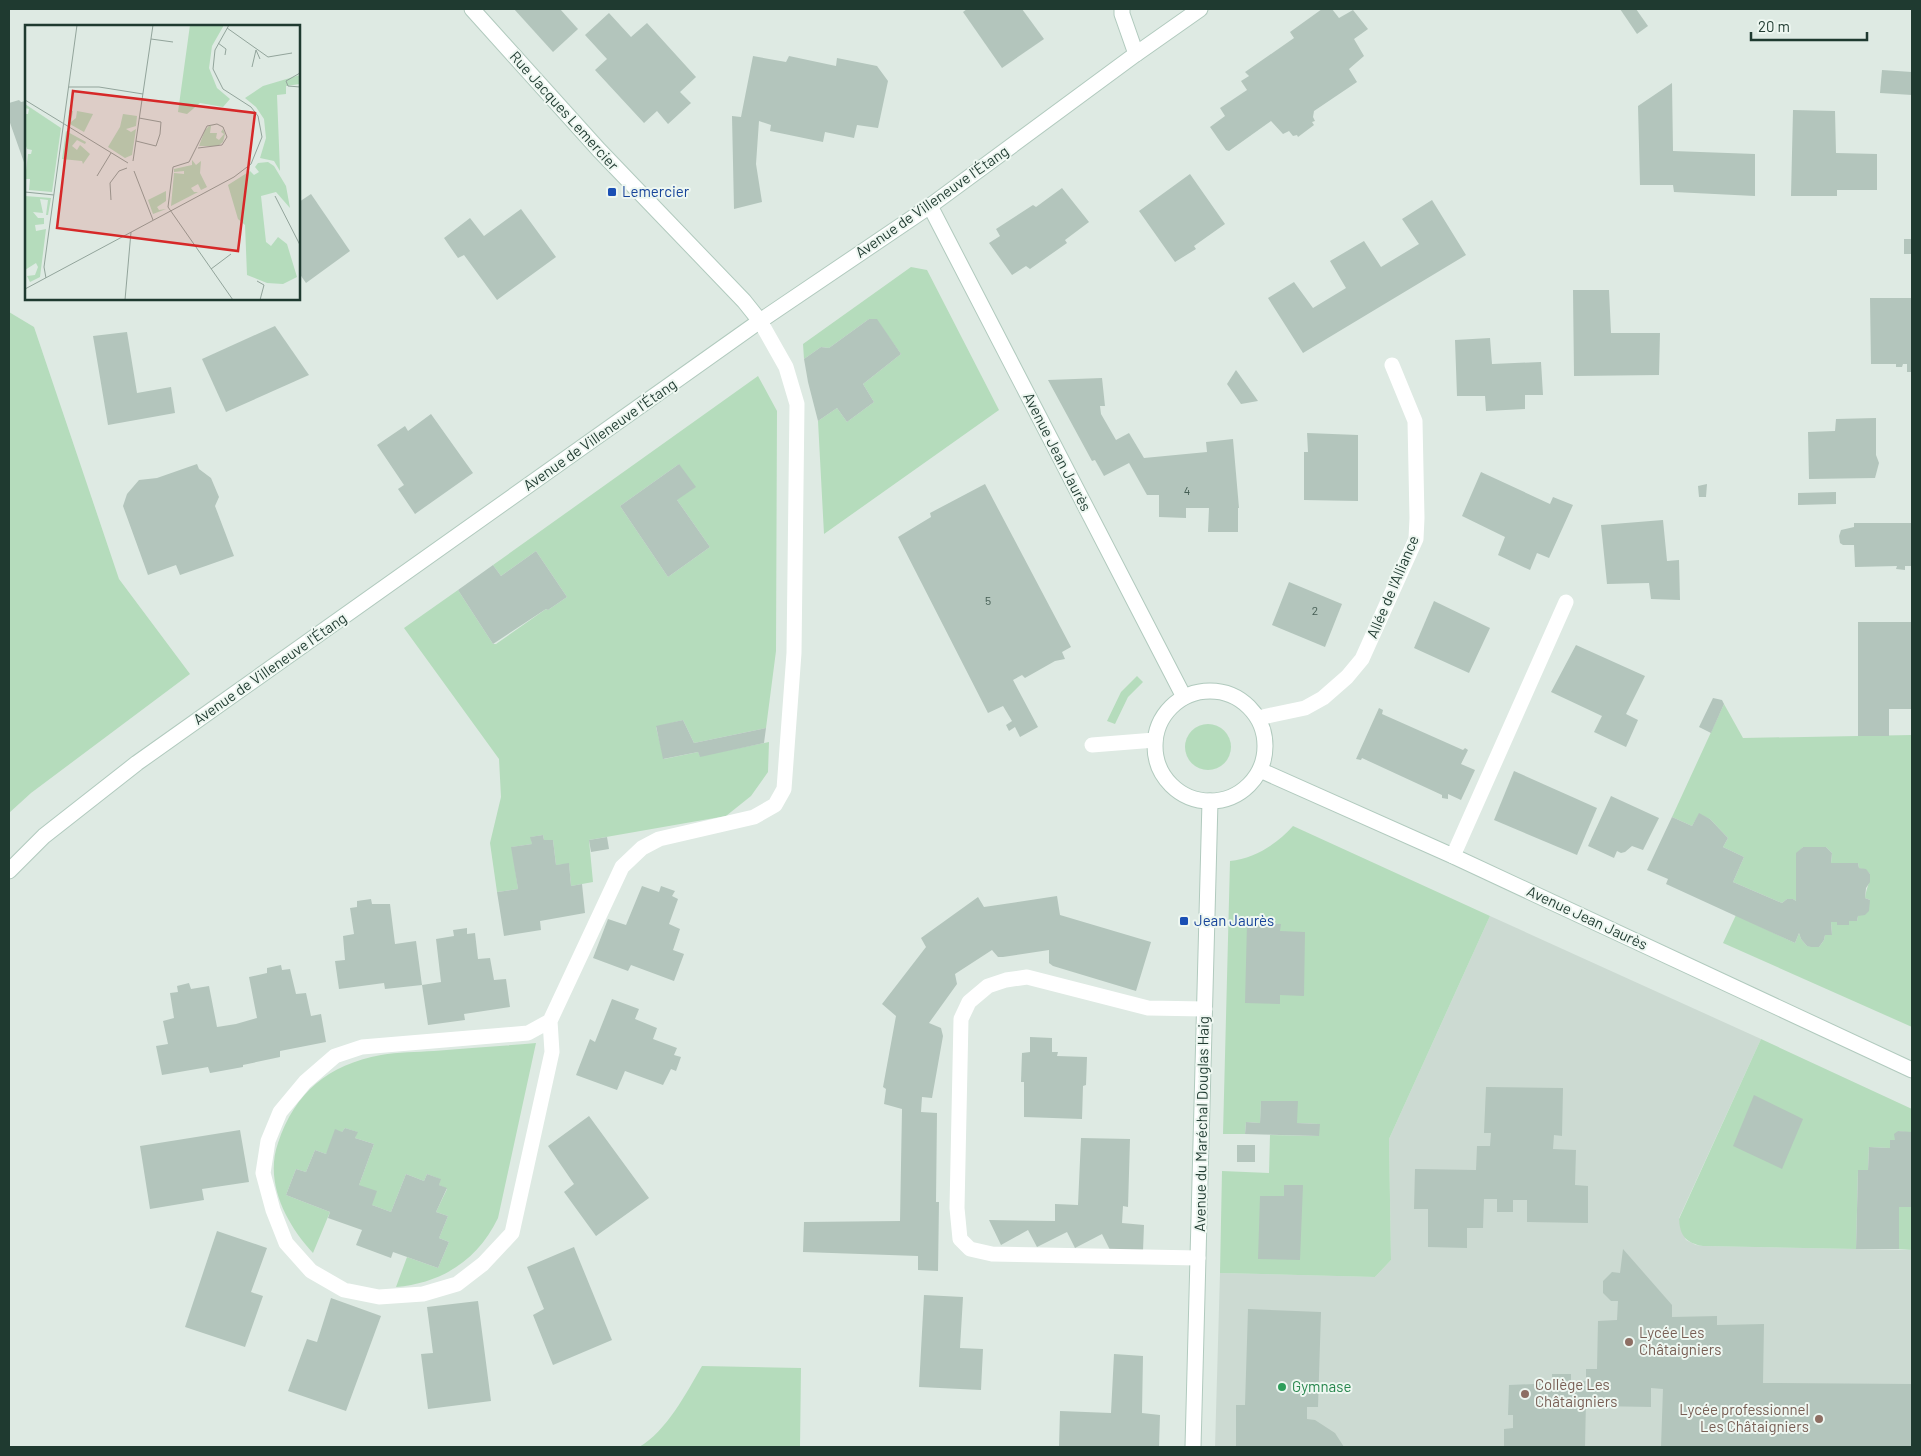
<svg xmlns="http://www.w3.org/2000/svg" width="1921" height="1456" font-family="Barlow,sans-serif">
<rect width="100%" height="100%" fill="#deeae3"/>
<polygon fill="#ccdad2" points="1490,916 1761,1039 1679,1218 1681,1229 1686,1240 1696,1245 1703,1246 1912,1250 1912,1447 1215,1447 1220,1273 1375,1277 1391,1260 1389,1139"/>
<g fill="#b5dcbc" fill-rule="evenodd">
<polygon points="911,267 927,270 999,410 824,534 818,421 837,408 847,422 874,402 863,384 901,354 876,319 869,319 829,348 821,347 804,359 803,344"/>
<polygon points="9,312 34,327 119,579 190,674 31,793 9,813"/>
<path d="M758,376L777,411L776,651L766,728L694,743L683,720L656,727L664,759L698,752L700,756L769,742L768,772L751,796L726,816L589,840L593,882L571,886L569,864L556,865L553,840H544L543,835L531,837L532,844L512,847L518,889L497,892L490,843L501,797L499,759L404,628L458,590L493,644H496L546,609L548,610L567,597L536,551L501,576L493,565ZM679,464L677,500L710,547L668,577L620,506Z"/>
<polygon points="1137,676 1143,682 1128,697 1115,724 1107,721 1121,692"/>
<path d="M1724,704L1743,738L1912,735V1027L1723,943L1736,915L1795,943L1799,933L1801,939L1807,946L1819,947L1824,940L1825,935H1832L1831,922H1837V925H1849V921H1857L1858,916L1870,900L1865,898C1866,889 1870,883 1870,874L1866,870L1859,868L1858,863H1831L1832,853L1826,847H1803L1796,854V901L1793,899H1787L1782,903L1733,882L1744,857L1723,847L1728,838L1710,819L1699,814L1692,826L1672,817Z"/>
<circle cx="1208" cy="747" r="23"/>
<path d="M1293,826L1490,916L1389,1139L1391,1260L1375,1277L1220,1273L1222,1171L1269,1173L1270,1135L1319,1136V1124L1297,1123V1101H1261L1260,1123L1246,1122L1245,1134H1223L1230,861C1255,858 1277,844 1293,826Z"/>
<path d="M1761,1039L1912,1109V1133L1898,1131L1895,1140H1890V1148L1869,1147L1868,1170H1858L1856,1249L1703,1246C1686,1243 1680,1236 1679,1219Z"/>
<path d="M536,1043L498,1218C478,1260 442,1283 396,1287L407,1257L438,1268L449,1242L439,1238L448,1216L436,1212L447,1189L439,1185L440,1179L427,1174L424,1181L406,1174L391,1212L372,1205L359,1185L374,1144L355,1138L357,1132L345,1128L326,1154L315,1150L306,1172L296,1169L286,1195L330,1212L313,1253C287,1225 264,1183 278,1143C295,1092 328,1065 381,1055C398,1052 417,1052 434,1051C468,1048 502,1046 536,1043Z"/>
<polygon points="1899,1207 1912,1207 1912,1250 1899,1249"/>
<path d="M702,1366L801,1368L800,1447H639C666,1432 687,1392 702,1366Z"/>
</g>
<g fill="#b3c5bc">
<polygon points="514,9 560,9 578,29 553,52"/>
<polygon points="967,9 1022,9 1044,39 1002,68 963,12"/>
<polygon points="1322,9 1332,9 1339,18 1353,10 1368,29 1354,39 1364,56 1349,69 1357,82 1314,111 1313,117 1315,121 1312,122 1314,125 1298,137 1297,135 1293,136 1289,131 1283,134 1271,121 1229,151 1226,150 1210,127 1225,116 1220,108 1247,90 1241,81 1249,76 1245,72 1294,38 1290,32"/>
<polygon points="1620,9 1636,9 1648,26 1637,34"/>
<polygon points="609,13 631,37 647,23 696,77 680,92 691,103 668,124 657,111 644,123 595,70 607,59 585,35"/>
<polygon points="753,56 786,62 789,56 836,66 837,58 877,66 888,81 878,128 857,125 854,138 825,132 823,142 770,131 771,125 759,121 756,164 762,202 734,209 732,116 741,117"/>
<polygon points="1882,70 1912,72 1912,95 1880,93"/>
<polygon points="1672,83 1673,151 1755,154 1755,196 1674,192 1673,185 1640,185 1638,106"/>
<polygon points="19,100 21,102 26,101 26,168 9,120 9,103"/>
<polygon points="1793,110 1835,111 1836,153 1877,154 1877,190 1837,190 1837,196 1791,196"/>
<polygon points="1190,174 1225,224 1194,246 1196,249 1175,262 1139,211"/>
<polygon points="1062,188 1089,222 1065,240 1067,243 1030,269 1026,266 1012,275 989,243 1000,236 996,229 1033,205 1036,207"/>
<polygon points="311,194 350,251 306,283 299,273 299,202"/>
<polygon points="1432,200 1466,255 1303,353 1268,298 1294,282 1313,308 1346,288 1330,261 1364,241 1381,267 1419,244 1402,219"/>
<polygon points="521,209 556,257 497,300 464,255 458,258 444,238 470,218 484,236"/>
<rect x="1904" y="239" width="8" height="15"/>
<polygon points="1573,290 1609,290 1611,333 1660,333 1659,375 1574,376"/>
<polygon points="1870,298 1912,298 1912,372 1907,372 1907,364 1903,364 1902,367 1896,367 1896,364 1871,364"/>
<polygon points="869,319 877,319 901,354 863,384 874,402 847,422 837,408 818,421 808,382 804,359 821,347 829,348"/>
<polygon points="275,326 309,375 226,412 202,359"/>
<polygon points="127,332 137,393 171,387 175,413 108,425 93,336"/>
<polygon points="1490,338 1492,364 1541,362 1543,395 1525,395 1525,409 1486,411 1485,396 1457,396 1455,340"/>
<polygon points="1236,370 1258,401 1241,404 1227,384"/>
<polygon points="1102,378 1105,406 1100,406 1101,414 1116,440 1129,433 1144,458 1207,452 1206,442 1233,439 1239,508 1238,508 1238,532 1208,532 1209,508 1186,508 1186,518 1159,517 1159,495 1147,495 1129,463 1104,476 1095,460 1092,461 1048,380"/>
<polygon points="431,414 473,473 415,514 398,489 404,485 377,445 405,426 408,431"/>
<polygon points="1876,418 1876,455 1879,463 1875,478 1809,479 1808,432 1835,431 1836,419"/>
<polygon points="1307,433 1358,435 1358,501 1304,500 1304,452 1308,452"/>
<polygon points="197,464 199,469 211,478 219,497 215,506 234,556 180,575 176,565 148,575 123,506 127,494 139,480 157,478"/>
<polygon points="679,464 696,487 677,500 710,547 668,577 620,506"/>
<polygon points="1481,472 1550,504 1553,497 1573,505 1549,558 1537,553 1530,570 1498,555 1505,537 1462,516"/>
<polygon points="985,484 1071,647 1062,652 1065,659 1055,661 1025,678 1022,675 1013,680 1038,727 1020,737 1015,727 1009,731 1006,725 1012,721 1003,706 988,713 898,537 931,517 930,513"/>
<polygon points="1707,484 1706,497 1699,497 1698,486"/>
<polygon points="1836,492 1836,504 1798,505 1798,493"/>
<polygon points="1663,520 1667,561 1679,560 1680,600 1651,599 1649,583 1607,584 1601,525"/>
<polygon points="1854,523 1912,523 1912,566 1905,566 1905,570 1896,569 1897,566 1855,567 1854,545 1843,545 1840,543 1839,536 1841,530 1854,527"/>
<polygon points="536,551 567,597 548,610 546,609 493,644 458,590 493,565 501,576"/>
<polygon points="1289,582 1342,604 1325,647 1272,625"/>
<polygon points="1434,601 1490,628 1469,673 1414,648"/>
<polygon points="1858,622 1912,622 1912,709 1889,709 1889,736 1858,736"/>
<polygon points="1576,645 1645,676 1626,714 1638,720 1626,747 1594,732 1602,716 1551,692"/>
<polygon points="1713,698 1722,700 1724,704 1711,733 1699,727"/>
<polygon points="1379,708 1383,710 1382,714 1463,750 1465,748 1468,750 1461,764 1475,770 1461,800 1448,794 1448,799 1442,798 1442,795 1362,758 1361,760 1356,759"/>
<polygon points="683,720 694,743 766,728 764,743 700,757 698,752 663,759 656,726"/>
<polygon points="1514,771 1597,808 1577,855 1494,820"/>
<polygon points="1611,796 1659,818 1643,850 1632,846 1625,852 1621,853 1617,851 1614,858 1588,846"/>
<polygon points="1699,813 1710,819 1728,838 1723,847 1744,857 1733,882 1782,903 1787,899 1793,899 1796,901 1796,853 1803,847 1826,847 1832,853 1831,863 1858,863 1859,868 1866,869 1870,874 1870,882 1866,888 1865,898 1870,900 1869,911 1865,915 1858,916 1857,921 1849,921 1849,925 1837,925 1837,922 1831,922 1832,935 1825,935 1824,940 1819,947 1811,947 1807,946 1801,939 1799,933 1795,943 1666,884 1668,879 1647,870 1672,817 1692,826"/>
<polygon points="543,835 544,840 553,840 556,865 569,863 571,886 582,884 585,913 540,921 541,930 504,936 497,892 518,889 511,847 532,844 530,837"/>
<polygon points="607,837 609,849 591,852 589,840"/>
<polygon points="642,886 659,892 661,886 675,891 672,896 678,899 669,924 680,929 673,950 684,954 674,981 631,965 628,971 593,958 608,919 626,925"/>
<polygon points="1057,896 1060,915 1151,942 1136,991 1053,966 1049,963 1049,950 1003,957 998,957 992,950 955,974 957,984 929,1023 941,1028 943,1036 932,1098 922,1097 921,1112 937,1113 936,1202 939,1202 938,1271 918,1270 918,1256 803,1252 804,1222 900,1221 902,1109 884,1104 886,1089 883,1087 896,1016 882,1004 926,947 921,938 978,897 984,907"/>
<polygon points="371,899 372,904 390,904 395,944 416,941 422,985 385,989 384,983 339,989 335,961 345,960 343,936 354,934 350,908 357,907 357,901"/>
<polygon points="1247,923 1281,924 1280,931 1305,932 1304,996 1280,995 1280,1004 1245,1003"/>
<polygon points="467,928 467,934 475,933 478,959 490,958 494,980 506,979 510,1007 464,1014 465,1020 428,1025 422,985 441,982 436,939 454,936 453,930"/>
<polygon points="281,965 282,970 290,969 296,994 306,993 311,1016 321,1014 326,1042 280,1051 280,1057 243,1065 243,1067 210,1073 208,1067 162,1075 156,1046 168,1044 163,1021 174,1018 170,993 178,992 177,986 189,983 191,989 209,986 217,1027 236,1024 257,1018 249,977 267,973 267,968"/>
<polygon points="612,999 639,1009 635,1019 657,1028 653,1039 677,1048 674,1055 681,1057 676,1071 671,1069 663,1085 625,1071 617,1090 576,1075 590,1039 595,1042"/>
<polygon points="1030,1037 1052,1038 1052,1052 1058,1052 1057,1056 1087,1057 1086,1085 1083,1086 1082,1119 1024,1117 1024,1082 1021,1082 1022,1053 1030,1052"/>
<polygon points="1486,1087 1563,1088 1562,1136 1554,1135 1553,1149 1576,1150 1575,1185 1588,1186 1588,1223 1527,1222 1527,1200 1513,1200 1513,1212 1497,1212 1497,1199 1484,1199 1483,1228 1467,1228 1467,1248 1428,1247 1428,1209 1414,1209 1415,1169 1476,1170 1477,1146 1490,1146 1491,1133 1484,1133"/>
<polygon points="1754,1095 1803,1119 1782,1169 1733,1146"/>
<polygon points="1261,1101 1298,1101 1297,1123 1320,1124 1319,1136 1245,1134 1246,1122 1260,1123"/>
<polygon points="589,1116 649,1198 596,1236 564,1192 574,1184 548,1146"/>
<polygon points="345,1128 358,1132 355,1138 374,1144 359,1185 377,1191 372,1205 391,1212 406,1174 424,1181 427,1174 441,1179 439,1185 447,1188 436,1212 448,1216 439,1238 449,1242 438,1268 393,1252 391,1258 356,1245 362,1230 328,1218 330,1212 286,1195 296,1169 306,1172 315,1150 326,1154 335,1129 342,1132"/>
<polygon points="240,1130 249,1182 202,1189 204,1200 150,1209 140,1146"/>
<polygon points="1898,1131 1912,1132 1912,1207 1899,1207 1899,1249 1856,1249 1858,1170 1868,1170 1869,1147 1890,1148 1890,1140 1895,1140 1894,1134"/>
<polygon points="1081,1138 1130,1139 1128,1207 1123,1206 1122,1223 1144,1225 1143,1251 1110,1250 1102,1234 1075,1248 1067,1232 1037,1247 1028,1230 1001,1245 989,1220 1055,1221 1055,1204 1078,1205"/>
<rect x="1237" y="1145" width="18" height="17"/>
<polygon points="1284,1185 1303,1185 1300,1260 1258,1259 1260,1196 1284,1196"/>
<polygon points="217,1231 267,1248 251,1292 263,1296 245,1347 185,1327"/>
<polygon points="574,1247 612,1340 553,1365 533,1315 544,1309 527,1267"/>
<polygon points="1623,1249 1672,1305 1672,1317 1717,1316 1717,1325 1764,1324 1763,1383 1912,1384 1912,1447 1661,1447 1663,1389 1651,1388 1651,1407 1597,1406 1597,1400 1586,1400 1585,1447 1504,1447 1504,1429 1513,1428 1513,1415 1508,1415 1509,1385 1535,1384 1535,1381 1552,1382 1552,1374 1571,1374 1571,1382 1586,1381 1586,1369 1597,1369 1598,1321 1617,1320 1618,1301 1611,1301 1603,1293 1603,1281 1612,1272 1620,1273"/>
<polygon points="924,1295 963,1297 960,1348 983,1349 981,1390 919,1387"/>
<polygon points="331,1298 381,1316 346,1411 288,1391 307,1339 317,1342"/>
<polygon points="478,1301 491,1401 428,1409 421,1354 433,1353 427,1307"/>
<polygon points="1248,1309 1321,1312 1318,1407 1307,1407 1307,1419 1315,1420 1335,1433 1344,1447 1236,1447 1236,1405 1245,1405"/>
<polygon points="1114,1354 1143,1356 1142,1413 1160,1415 1159,1447 1059,1447 1060,1411 1111,1413"/>
</g>
<g fill="none" stroke-linecap="round" stroke-linejoin="round">
<defs>
<g id="secondary">
<polyline points="472,9 599,150 744,301 760,321"/>
<polyline points="1122,9 1122,14 1136,54"/>
<polyline points="930,206 1184,697"/>
<circle cx="1210" cy="746" r="55"/>
<polyline points="1260,770 1453,856 1912,1070"/>
<polyline points="9,871 44,836 137,763 760,321 930,206 1136,54 1200,9"/>
<polyline points="1193,1447 1210,801"/>
</g>
</defs>
<use href="#secondary" stroke="#b1cabe" stroke-width="17"/>
<g stroke="#fff" stroke-width="15">
<polyline points="1092,745 1155,740"/>
<polyline points="1453,856 1566,602"/>
<polyline points="550,1021 528,1033 362,1047 335,1056 305,1082 280,1112 268,1141 263,1173 273,1210 286,1243 311,1271 344,1290 379,1297 423,1294 457,1284 483,1264 512,1233 552,1052 550,1021 622,867 642,848 659,839 754,817 775,805 784,789 794,653 797,404 786,367 760,321"/>
<polyline points="1198,1258 992,1254 970,1249 960,1239 957,1208 961,1019 969,1002 988,986 1006,980 1027,977 1148,1008 1205,1009"/>
</g>
<polyline stroke="#fff" stroke-width="15" points="1258,718 1305,708 1323,698 1347,677 1362,659 1416,539 1417,518 1415,421 1392,365"/>
<use href="#secondary" stroke="#fff" stroke-width="15"/>
</g>
<g fill="#1a4fb4" stroke="#eef7f1" stroke-width="2">
<rect x="607" y="187" width="10" height="10" rx="2.5"/>
<rect x="1179" y="916" width="10" height="10" rx="2.5"/>
</g>
<g fill="#8d6e63" stroke="#eef7f1" stroke-width="2">
<circle cx="1629" cy="1342" r="5"/>
<circle cx="1525" cy="1394" r="5"/>
<circle cx="1819" cy="1419" r="5"/>
</g>
<circle fill="#2e9e5b" stroke="#eef7f1" stroke-width="2" cx="1282" cy="1387" r="5"/>
<g text-anchor="middle" stroke-width="4" stroke-linejoin="round" paint-order="stroke">
<g font-size="12" fill="#445d53">
<text x="1187" y="495">4</text>
<text x="988" y="605">5</text>
<text x="1315" y="615">2</text>
</g>
<g font-size="15" fill="#1f3a30" stroke="#eef7f1">
<text transform="translate(564 111) rotate(48)" y="5">Rue Jacques Lemercier</text>
<text transform="translate(932 202) rotate(-35)" y="5">Avenue de Villeneuve l'Étang</text>
<text transform="translate(600 435) rotate(-35)" y="5">Avenue de Villeneuve l'Étang</text>
<text transform="translate(1057 452) rotate(63)" y="5">Avenue Jean Jaurès</text>
<text transform="translate(1393 587) rotate(-67)" y="5">Allée de l'Alliance</text>
<text transform="translate(270 669) rotate(-35)" y="5">Avenue de Villeneuve l'Étang</text>
<text transform="translate(1587 918) rotate(25)" y="5">Avenue Jean Jaurès</text>
<text transform="translate(1202 1124) rotate(-89)" y="5">Avenue du Maréchal Douglas Haig</text>
</g>
<g font-size="15" fill="#164399" stroke="#eef7f1" text-anchor="start">
<text x="622" y="197">Lemercier</text>
<text x="1194" y="926">Jean Jaurès</text>
</g>
<g font-size="15" fill="#785e54" stroke="#eef7f1" text-anchor="start">
<text x="1639" y="1338">Lycée Les<tspan x="1639" dy="17">Châtaigniers</tspan></text>
<text x="1535" y="1390">Collège Les<tspan x="1535" dy="17">Châtaigniers</tspan></text>
<text x="1809" y="1415" text-anchor="end">Lycée professionnel<tspan x="1809" dy="17">Les Châtaigniers</tspan></text>
</g>
<g font-size="15" fill="#27864d" stroke="#eef7f1" text-anchor="start">
<text x="1292" y="1392">Gymnase</text>
</g>
</g>
<g transform="translate(25 25)">
<rect width="275" height="275" fill="#deeae3"/>
<path d="M165,0H199L187,21L184,43L192,63L205,74L198,82L175,78L162,89L153,87ZM275,50V59L261,61V69L252,70L255,146L249,136L235,133L241,113L239,94L231,82L220,73L238,61ZM0,79L36,103L27,167L4,165L5,154H0L3,129H6L7,125L2,124L0,118V89H3L4,84L0,83ZM44,85L48,86L46,97L51,93L52,86L68,89L59,107L43,98ZM98,89L112,91L111,101L101,104L106,107L111,104L107,130L100,133L83,122L95,102ZM190,100L186,101L185,108H192L191,113L194,115L199,109L196,107L198,104L200,109L198,117L193,121H174L180,105L184,101ZM41,106L61,117L60,119L52,115L47,121L52,125L55,120L65,129L58,139L57,136L37,134ZM167,135L171,140L176,136L175,148L182,162L176,165L173,159L166,163L169,167H173L146,181L149,148L159,149V146L149,147V144L167,140ZM243,137L249,141L261,161L265,183L251,167L236,171L241,217L246,221L253,212L262,219L272,252L258,259L242,258L222,250L220,200L213,194L203,160L225,146L229,150L234,147L230,142L233,138ZM141,166V176L132,182L134,185L141,184L128,189L123,175ZM0,171L26,173L23,190H21L23,175L15,174L18,188L8,187L13,193H19V199L10,200L11,206L21,204L15,252L5,257L2,251L10,250L13,242L11,238L0,245Z" fill="#b5dcbc"/>
<path fill="none" stroke="#92a49b" stroke-width="1" d="M202,3L243,32L267,28M126,14L148,17M193,18L201,24L200,30M227,42L231,25L235,34M275,48L261,56L263,61L275,62M44,62H74L118,69M0,75L103,138M111,116L131,121L135,109L136,97L114,93M173,123L197,120L202,112L198,102L192,99L182,101L164,137L148,142L143,182L208,275M108,136L128,0M109,146L128,195M72,151L86,128M0,167L29,170M250,171L275,220M86,175L85,158L94,146L102,143M186,244L206,229M21,253L19,242L52,0M232,256L239,260L235,275M0,264L209,152L226,139L237,112L233,91L226,82L198,64L188,44L190,25L204,0M100,275L106,207"/>
<path fill="#d62828" fill-opacity="0.15" stroke="#d62828" stroke-width="2.5" d="M48,66L230,88L213,226L32,203Z"/>
<rect width="275" height="275" fill="none" stroke="#1f3a30" stroke-width="2.5"/>
</g>
<rect width="1921" height="1456" fill="none" stroke="#1f3a30" stroke-width="20"/>
<path d="M1751 32v8h116v-8" fill="none" stroke="#1f3a30" stroke-width="2.5"/>
<text x="1758" y="32" font-size="15" fill="#1f3a30" stroke="#eef7f1" stroke-width="4" paint-order="stroke">20 m</text>
</svg>
